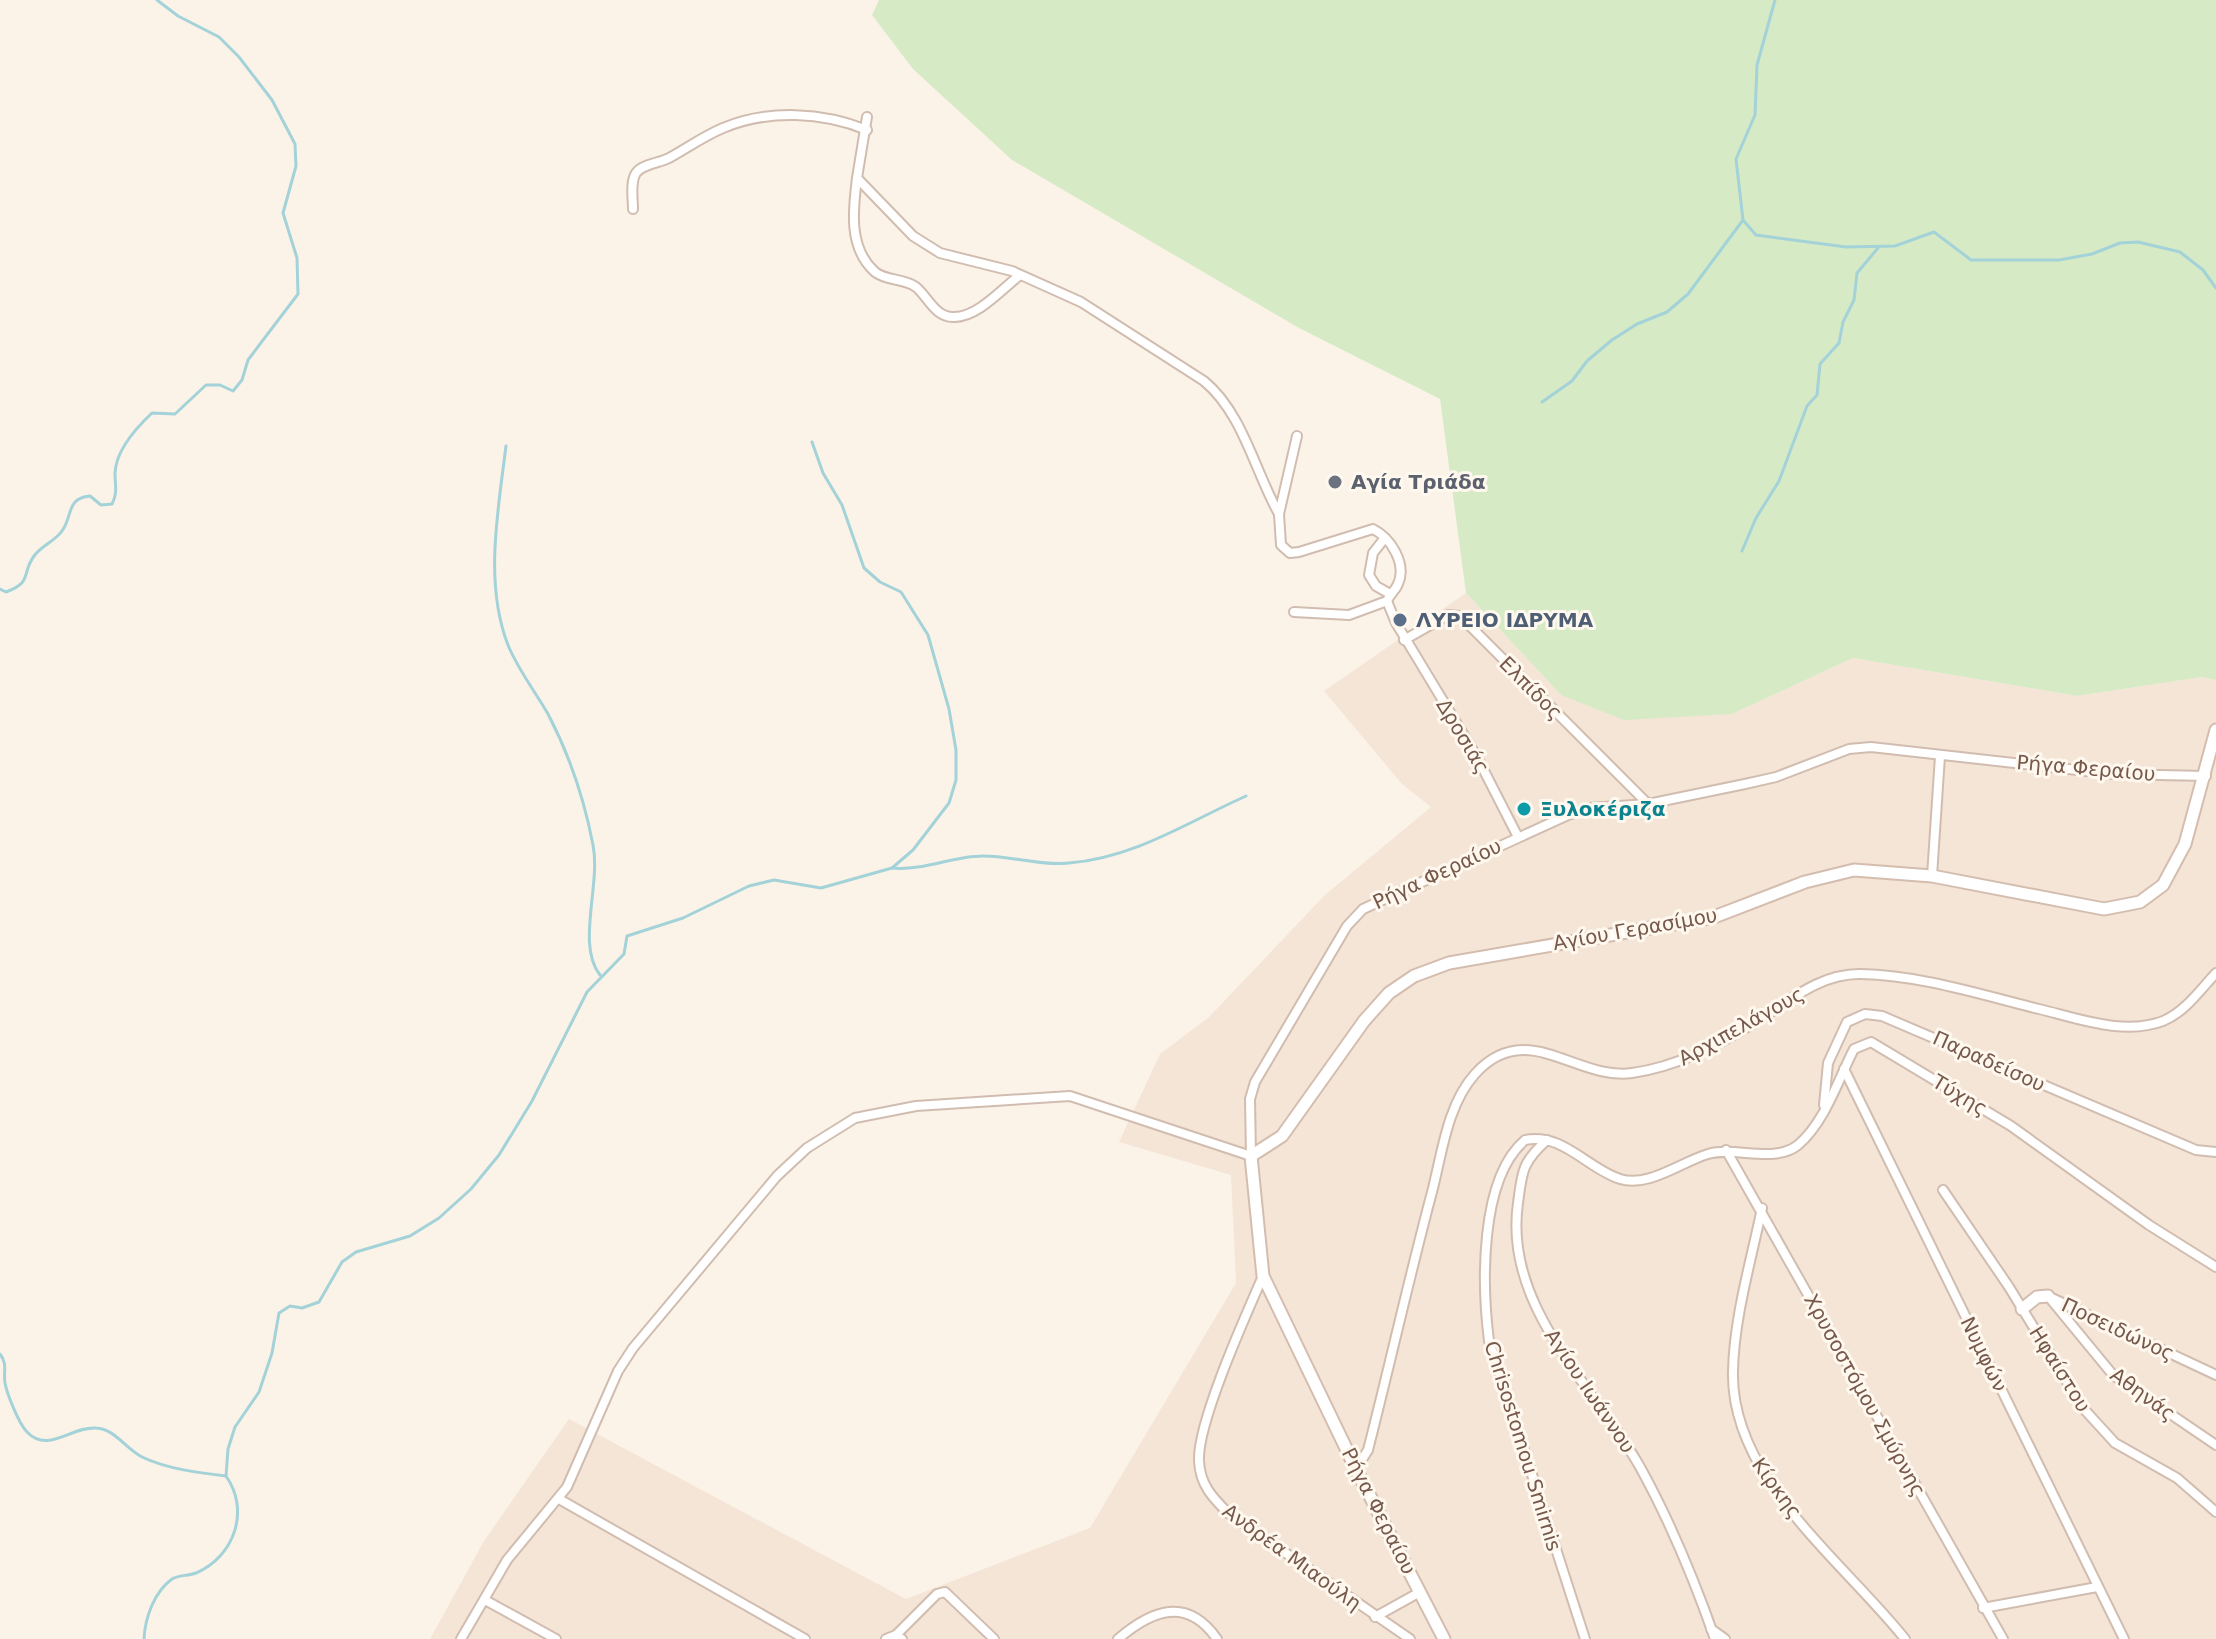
<svg xmlns="http://www.w3.org/2000/svg" width="2216" height="1639" font-family="'DejaVu Sans',sans-serif">
<rect width="100%" height="100%" fill="#fcf3e8"/>
<polygon fill="#f4e5d7" points="1466,593 1561,695 1732,714 1853,658 2077,696 2202,677 2216,680 2216,1639 430,1639 484,1541 569,1419 906,1599 1090,1528 1236,1283 1231,1175 1119,1142 1160,1054 1209,1017 1325,895 1431,807 1402,784 1324,691"/>
<polygon fill="#d7eac6" points="879,0 2216,0 2216,680 2202,677 2077,696 1853,658 1732,714 1624,720 1561,695 1466,593 1440,399 1299,328 1012,160 913,69 872,15"/>
<g fill="none" stroke-linecap="round" stroke-linejoin="round">
<g stroke="#a3d2d8" stroke-width="3">
<polyline points="1775,0 1757,65 1755,115 1736,159 1743,220 1756,235 1846,247 1895,246 1934,232 1971,260 2059,260 2092,254 2120,243 2138,242 2180,252 2203,270 2216,288"/>
<polyline points="1542,402 1572,381 1587,361 1612,340 1637,324 1667,312 1688,294 1743,220"/>
<path d="M506,446C498,511 484,583 508,645C518,670 535,691 548,714C570,756 584,798 593,845C601,885 576,945 600,975"/>
<polyline points="1742,551 1756,518 1779,481 1807,406 1817,395 1820,364 1839,343 1843,322 1854,300 1857,273 1878,248"/>
<path d="M0,589L6,592C33,582 21,574 34,556C41,546 55,541 62,531C73,516 66,498 90,496L101,505L112,504C118,492 115,486 115,473C116,450 136,428 152,413L175,414L206,385H220L233,391L242,380L248,360L298,294L297,258L283,213L296,166L295,144L272,100L239,57L219,37L178,16L157,0"/>
<path d="M892,868C924,871 952,856 983,856C1012,856 1040,866 1069,863C1134,858 1188,822 1246,796"/>
<path d="M0,1354C8,1365 3,1370 5,1383C7,1394 19,1424 27,1432C48,1454 72,1426 96,1428C115,1429 126,1449 142,1457C167,1469 200,1473 226,1476C250,1510 235,1556 196,1573C188,1576 178,1575 172,1579C154,1592 145,1618 144,1639"/>
<polyline points="226,1476 228,1449 235,1427 259,1392 272,1353 279,1313 290,1306 302,1308 319,1302 342,1262 356,1252 410,1236 439,1218 471,1189 499,1155 532,1101 587,992 624,954 627,936 683,918 749,886 774,880 821,888 892,868 913,850 949,803 956,780 956,750 949,709 928,635 901,592 880,582 864,568 842,505 823,473 812,442"/>
</g>
<defs>
<g id="street">
<path d="M867,117L857,178L913,236L940,253L1012,271L1081,302L1204,381C1243,413 1255,472 1279,514"/>
<path d="M857,178C853,209 848,248 875,272C886,281 904,278 916,287C928,297 935,317 953,317C977,318 1002,289 1020,275"/>
<path d="M633,209C633,199 630,182 636,173C642,164 660,163 669,158C687,148 704,136 723,128C768,109 823,112 867,130"/>
<path d="M1297,436L1279,514L1281,545L1290,553L1299,552L1373,529C1391,538 1407,564 1398,584C1395,591 1390,594 1387,601L1396,623L1477,757L1517,835"/>
<polyline points="1384,539 1373,553 1369,575 1376,586 1390,594"/>
<polyline points="1294,612 1349,615 1387,601"/>
<polyline points="1404,640 1448,615 1460,616 1648,804"/>
<polyline points="1932,876 1940,756"/>
<polyline points="1844,1069 2124,1639"/>
<polyline points="1824,1105 1828,1063 1847,1022 1865,1014 1882,1016 2196,1150 2216,1152"/>
<path d="M1547,1140C1522,1162 1522,1172 1518,1203C1503,1307 1594,1385 1640,1467C1671,1523 1694,1579 1715,1639"/>
<polyline points="1726,1150 2003,1639"/>
<polyline points="1943,1190 2009,1287 2083,1408 2115,1443 2177,1478 2216,1512"/>
<path d="M1762,1208C1751,1261 1734,1318 1733,1371C1730,1478 1844,1562 1905,1639"/>
<path d="M1263,1276C1246,1315 1197,1423 1199,1461C1200,1485 1213,1498 1228,1513L1410,1639"/>
<polyline points="2048,1296 2113,1375 2216,1445"/>
<polyline points="2052,1298 2216,1375"/>
<path d="M1356,1469L1368,1450C1390,1364 1409,1278 1432,1192C1442,1154 1447,1105 1475,1074C1527,1017 1576,1081 1632,1073C1676,1067 1716,1046 1754,1023C1787,1003 1819,973 1861,974C1920,975 1982,995 2039,1009C2077,1018 2124,1036 2163,1021C2185,1012 2200,990 2216,973"/>
<polyline points="559,1499 805,1639"/>
<polyline points="485,1600 556,1639"/>
<polyline points="1983,1608 2097,1587"/>
<polyline points="1375,1617 1420,1592"/>
<polyline points="1711,1629 1725,1639"/>
<polyline points="896,1635 937,1594 945,1592 994,1639"/>
<polyline points="461,1639 507,1560 567,1487 618,1371 633,1348 777,1176 807,1148 855,1118 916,1106 1070,1096 1251,1156 1250,1099 1255,1082 1347,926 1363,909 1568,815 1589,808 1648,804 1745,784 1776,777 1849,749 1871,747 2113,774 2206,776"/>
<polyline points="886,1639 896,1635 902,1639"/>
<path d="M1118,1639C1152,1610 1187,1596 1217,1639"/>
<path d="M1585,1639L1489,1341C1482,1286 1479,1179 1525,1140C1562,1132 1588,1169 1620,1179C1648,1188 1681,1162 1708,1154C1736,1146 1774,1164 1798,1145C1825,1122 1838,1080 1854,1049L1871,1042L2011,1126L2149,1225L2216,1267"/>
</g>
<g id="secondary">
<polyline points="2022,1309 2037,1297 2048,1296"/>
<polyline points="1444,1639 1356,1469 1263,1276 1251,1156 1282,1136 1364,1021 1389,993 1414,976 1449,963 1714,917 1805,882 1854,870 1932,876 2104,909 2140,902 2163,885 2185,844 2216,730"/>
</g>
</defs>
<use href="#street" stroke="#d1bdb0" stroke-width="12"/>
<use href="#secondary" stroke="#d4bdae" stroke-width="15"/>
<use href="#street" stroke="#fff" stroke-width="8"/>
<use href="#secondary" stroke="#fff" stroke-width="11"/>
</g>
<circle fill="#6b7280" stroke="#fff8ef" stroke-width="3" cx="1335" cy="482" r="8"/>
<circle fill="#5c6f8a" stroke="#fff8ef" stroke-width="3" cx="1400" cy="620" r="8"/>
<circle fill="#0f9aa8" stroke="#fff8ef" stroke-width="3" cx="1524" cy="809" r="8"/>
<g text-anchor="middle" stroke-width="6" stroke-linejoin="round" paint-order="stroke">
<g font-size="20" font-weight="bold" fill="#5b616d" stroke="#fff8ef" text-anchor="start">
<text x="1351" y="489">Αγία Τριάδα</text>
</g>
<g font-size="20" font-weight="bold" fill="#4e5e75" stroke="#fff8ef" text-anchor="start">
<text x="1416" y="627">ΛΥΡΕΙΟ ΙΔΡΥΜΑ</text>
</g>
<g font-size="20" fill="#77594c" stroke="#fff8ef">
<text transform="translate(1531 688) rotate(45)" y="7">Ελπίδος</text>
<text transform="translate(1463 736) rotate(59)" y="7">Δροσιάς</text>
<text transform="translate(2086 768) rotate(5)" y="7">Ρήγα Φεραίου</text>
<text transform="translate(1437 874) rotate(-25)" y="7">Ρήγα Φεραίου</text>
<text transform="translate(1635 929) rotate(-10)" y="7">Αγίου Γερασίμου</text>
<text transform="translate(1741 1026) rotate(-29)" y="7">Αρχιπελάγους</text>
<text transform="translate(1989 1061) rotate(24)" y="7">Παραδείσου</text>
<text transform="translate(1960 1095) rotate(31)" y="7">Τύχης</text>
<text transform="translate(2118 1329) rotate(25)" y="7">Ποσειδώνος</text>
<text transform="translate(1984 1354) rotate(64)" y="7">Νυμφών</text>
<text transform="translate(2060 1369) rotate(58)" y="7">Ηφαίστου</text>
<text transform="translate(1590 1391) rotate(56)" y="7">Αγίου Ιωάννου</text>
<text transform="translate(2143 1394) rotate(36)" y="7">Αθηνάς</text>
<text transform="translate(1865 1395) rotate(61)" y="7">Χρυσοστόμου Σμύρνης</text>
<text transform="translate(1523 1446) rotate(73)" y="7">Chrisostomou Smirnis</text>
<text transform="translate(1777 1488) rotate(54)" y="7">Κίρκης</text>
<text transform="translate(1379 1511) rotate(63)" y="7">Ρήγα Φεραίου</text>
<text transform="translate(1292 1557) rotate(36)" y="7">Ανδρέα Μιαούλη</text>
</g>
<g font-size="20" font-weight="bold" fill="#0d838f" stroke="#fff8ef" text-anchor="start">
<text x="1540" y="816">Ξυλοκέριζα</text>
</g>
</g>
</svg>
